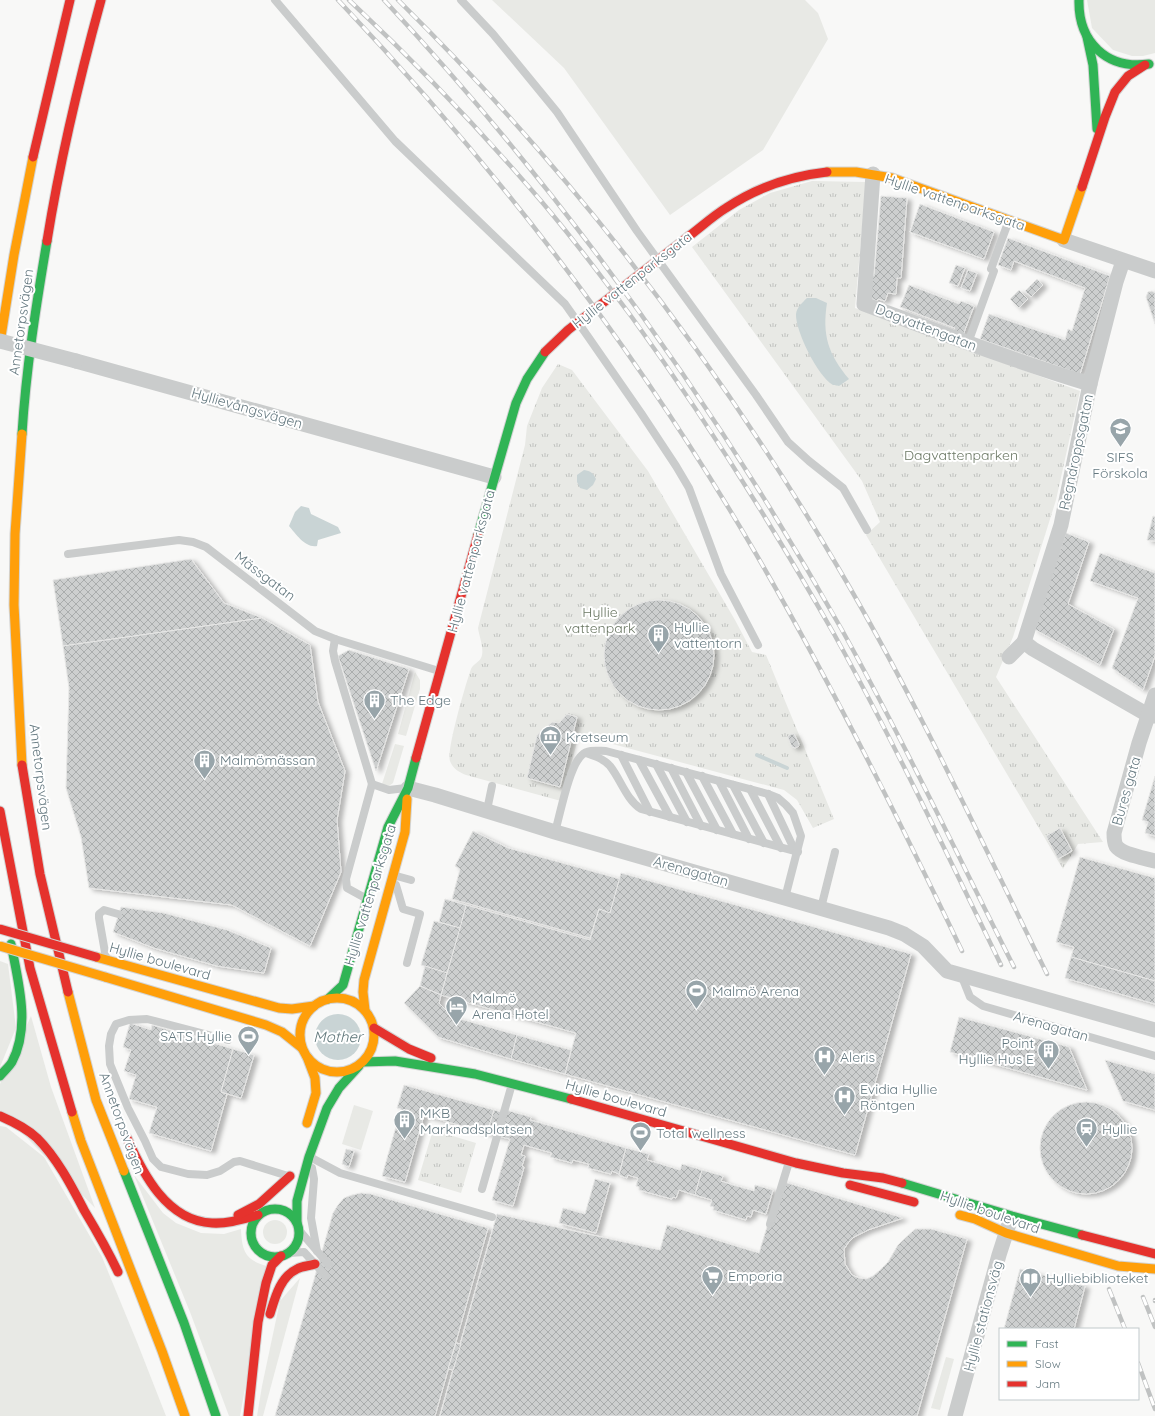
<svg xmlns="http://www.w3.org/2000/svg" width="1155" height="1416" font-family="Quicksand,sans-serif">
<defs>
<pattern id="park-tufts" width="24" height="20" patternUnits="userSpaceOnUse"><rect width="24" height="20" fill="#e8e9e5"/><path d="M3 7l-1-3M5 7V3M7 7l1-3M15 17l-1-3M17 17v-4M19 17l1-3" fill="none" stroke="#c0c2bf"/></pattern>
<pattern id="building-cross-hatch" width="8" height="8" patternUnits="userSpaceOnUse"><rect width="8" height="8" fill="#cdcfcf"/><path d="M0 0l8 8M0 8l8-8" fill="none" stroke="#aaadad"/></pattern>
<filter id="shadow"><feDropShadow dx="4.5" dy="2.5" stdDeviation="2" flood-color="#0004"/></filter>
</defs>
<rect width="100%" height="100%" fill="#f8f8f7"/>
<g fill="#e8e9e5">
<polygon points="492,0 805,0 818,13 828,39 763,150 670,215 564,68"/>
<polygon points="1087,0 1155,0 1155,53 1143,56 1132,56 1113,50 1092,28"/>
<polygon points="415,672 420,680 420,689 406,736 398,734"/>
<polygon points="395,744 404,746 393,783 389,786 382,784"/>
<polygon points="0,961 8,964 16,1028 0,1067"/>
<polygon points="31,1016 51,1087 95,1208 0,1110 0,1084"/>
<polygon points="354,1105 373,1111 361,1150 342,1144"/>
<polygon points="0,1126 6,1127 44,1157 102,1257 137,1342 166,1416 0,1416"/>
<path d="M134,1175L163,1213L176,1223L201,1233L224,1234L241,1229C242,1251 245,1260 267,1266L240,1416H229L190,1312Z"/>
<circle cx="275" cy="1232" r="12"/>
<polygon points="300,1278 263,1416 257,1416 262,1386 280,1301"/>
<polygon points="946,1357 954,1359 940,1410 931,1408"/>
</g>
<g fill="url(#park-tufts)">
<polygon points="812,181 866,182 855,308 1080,391 1056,500 1013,637 996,677 1103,842 1078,844 1063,869 866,535 880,522 862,481 692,247 739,210 770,193"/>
<path d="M558,364L572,370L648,471L735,620L752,652L766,655L834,819L813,828L797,800L784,790L579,735L561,801L466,775C459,772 453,769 450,761C446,751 466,683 471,669C473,664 479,662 481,658C485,650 479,636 478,628L525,445L527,426L542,388Z"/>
<polygon points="433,1130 476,1143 461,1193 418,1180"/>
</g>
<g fill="#c9d4d5">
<path d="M807,298H816L827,303C822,335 828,354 849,379L839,386C839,386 834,385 833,385C818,377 795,330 796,314C797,307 802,303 807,298Z"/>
<path d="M584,470C591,471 593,473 596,479L593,485L587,490L580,488L577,482V475Z"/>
<path d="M301,506L309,508L311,514L338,527L341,533L318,540L317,546C305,548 296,534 289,526L295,512Z"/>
<circle cx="338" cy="1037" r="23"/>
</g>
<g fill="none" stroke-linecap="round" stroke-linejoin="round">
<polyline stroke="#c9d4d5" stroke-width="4" points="757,755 787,768"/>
</g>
<g fill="url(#building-cross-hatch)" stroke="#e7e7e6" filter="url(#shadow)">
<polygon points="881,196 907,198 901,278 897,278 896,294 888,293 885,301 878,299 877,301 870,298 872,276 874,276"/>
<polygon points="920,204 994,232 984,259 910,232"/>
<polygon points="1008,238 1110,276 1080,374 980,339 989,314 1065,340 1068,329 1072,331 1085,288 1014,261 1011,270 998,265"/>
<polygon points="956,265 965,268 958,286 949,283"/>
<polygon points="968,270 977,273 970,291 961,288"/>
<polygon points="1037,279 1043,285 1031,297 1025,291"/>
<polygon points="909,285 959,304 961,301 974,306 963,335 953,331 955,328 900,307"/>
<polygon points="1019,290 1028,299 1019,308 1010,299"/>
<polygon points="1152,291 1155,293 1155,324 1146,297 1148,292"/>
<polygon points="1153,516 1155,517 1155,541 1147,540"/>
<polygon points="1066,533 1089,542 1068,604 1114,629 1100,665 1034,629"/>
<polygon points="1100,553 1155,573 1155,656 1143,690 1112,668 1138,598 1090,581"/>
<polygon points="191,559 224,603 262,618 63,646 53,580"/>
<circle cx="659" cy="655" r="55"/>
<polygon points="262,618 310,645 318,702 345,771 337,820 341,872 310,946 232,905 89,888 81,837 66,788 69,688 63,646"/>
<polygon points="349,650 409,669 376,771 338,656"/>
<polygon points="567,714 577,717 560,787 527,778 537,735 552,722 559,723"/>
<polygon points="791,734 794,734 799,744 799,746 795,748 792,747 788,738 788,736"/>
<polygon points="1155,776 1155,836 1145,833 1148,822 1142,820"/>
<polygon points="1060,828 1072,851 1058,859 1046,836"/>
<polygon points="473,831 508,848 620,879 610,913 599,909 590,938 452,899 460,869 455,866"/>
<polygon points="1080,857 1155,878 1155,981 1071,957 1074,947 1056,942"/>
<polygon points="621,873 911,954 855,1155 565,1074 576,1033 441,995 466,905 590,940 599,909 610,913"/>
<polygon points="445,899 466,905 460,928 439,922"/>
<polygon points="121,907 164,913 227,930 271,948 264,973 217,966 154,948 113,932"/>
<polygon points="434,921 460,928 447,973 421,965"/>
<polygon points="1071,957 1155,981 1155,1004 1065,978"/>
<polygon points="425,966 447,973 441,995 420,986"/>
<polygon points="420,986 441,995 439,1003 453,1017 517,1035 511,1059 438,1037 404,1003"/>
<polygon points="959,1017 1069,1047 1087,1090 950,1052"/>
<polygon points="130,1023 151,1030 152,1025 233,1049 221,1092 227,1094 211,1151 149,1133 157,1107 129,1099 136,1075 124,1071 131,1050 123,1047"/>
<polygon points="517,1035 571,1050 565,1074 511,1059"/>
<polygon points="233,1049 254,1055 241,1098 221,1092"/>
<polygon points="1105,1060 1155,1074 1155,1110 1123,1101"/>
<polygon points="404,1085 494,1110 487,1133 424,1115 405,1182 382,1176 401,1109 397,1108"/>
<circle cx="1086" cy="1148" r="46"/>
<polygon points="494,1110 505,1113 506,1110 531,1117 530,1120 626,1148 619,1174 612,1171 611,1174 588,1168 589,1164 573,1160 572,1163 550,1157 552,1153 524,1145 521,1155 525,1156 522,1166 524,1167 513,1206 492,1200 510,1139 487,1133"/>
<polygon points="626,1148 649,1154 647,1160 680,1170 682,1164 702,1170 695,1195 679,1190 676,1198 673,1197 672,1199 639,1190 639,1187 636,1186 638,1178 628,1175 627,1178 619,1175"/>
<polygon points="346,1149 354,1151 349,1167 342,1164"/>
<polygon points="702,1170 723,1176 721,1181 733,1185 754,1191 755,1185 773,1190 766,1214 753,1210 751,1217 747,1216 746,1220 713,1210 714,1207 710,1206 712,1200 695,1195"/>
<polygon points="595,1179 610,1183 596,1233 559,1223 563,1208 585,1214"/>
<polygon points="781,1181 903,1218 868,1230 854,1237 848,1243 844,1249 845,1264 852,1275 859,1278 866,1279 873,1276 880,1270 888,1262 898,1245 915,1229 931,1229 967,1239 917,1416 440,1416 497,1214 660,1250 667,1225 759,1253"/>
<polygon points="361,1193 371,1194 488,1228 435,1416 275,1416 333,1213 338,1205 344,1198 352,1195"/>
<polygon points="1020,1269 1085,1286 1074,1329 1004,1329"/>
<polygon points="456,1343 461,1344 453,1370 448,1369"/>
</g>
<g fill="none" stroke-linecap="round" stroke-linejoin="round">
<defs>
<g id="fast">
<path d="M1079,0C1078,42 1107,70 1149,64"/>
<polyline points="1087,37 1093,65 1097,129"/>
<path d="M22,434C26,369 36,306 47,241"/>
<polyline points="478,535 516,403 527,379 545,352"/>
<polyline points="328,999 343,985 388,827 408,788 416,758"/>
<polyline points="363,1062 395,1061 475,1074 571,1099"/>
<path d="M0,1076C4,1071 9,1067 12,1062C31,1026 18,981 11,944"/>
<polyline points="124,1171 184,1323 216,1416"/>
<polyline points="902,1183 1012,1216 1082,1235"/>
<circle cx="275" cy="1233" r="24"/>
<polyline points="297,1222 297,1201 309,1157 327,1108 339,1088 359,1066"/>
</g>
<g id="slow">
<polyline points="827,172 856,172 892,178 1064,240 1082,187"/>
<polyline points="0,343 14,255 33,157"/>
<polyline points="22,434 15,534 14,605 22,765"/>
<polyline points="96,957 279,1008 292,1009 314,1006"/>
<polyline points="105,977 266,1025 282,1032 302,1048"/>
<polyline points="68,992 96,1100 124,1171"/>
<circle cx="337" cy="1035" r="37"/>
<polyline points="365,1010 363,992 364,980 405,832 407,799"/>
<polyline points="307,1057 315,1078 316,1093 307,1123"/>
<polyline points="72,1112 81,1141 162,1351 185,1416"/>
<polyline points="960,1215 975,1219 1006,1233 1118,1266 1155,1269"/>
</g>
<g id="jam">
<polyline points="33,157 70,0"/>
<polyline points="1082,187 1105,117 1115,92 1128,76 1145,65"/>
<path d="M689,236C701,227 713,216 726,208C756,188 791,176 827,172"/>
<path d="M47,241C60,160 79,80 101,0"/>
<polyline points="416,758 478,535"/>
<polyline points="22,765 40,874 68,992"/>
<polyline points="0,811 30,968 72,1112"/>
<polyline points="374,1028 409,1049 431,1058"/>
<polyline points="571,1099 796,1163 843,1173 883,1178 902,1183"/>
<path d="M0,1116C14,1122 26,1128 37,1138C57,1158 71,1185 84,1210C96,1230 108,1251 118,1272"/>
<path d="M127,1138C143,1174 167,1221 212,1223C228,1224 243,1219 258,1215"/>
<polyline points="850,1185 914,1202"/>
<polyline points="238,1215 259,1204 290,1176"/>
<polyline points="1082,1235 1155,1254"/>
<path d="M270,1314C275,1298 280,1277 297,1269C302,1266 309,1266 315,1264"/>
<polyline points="248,1416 258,1322 266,1283 272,1265 281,1256"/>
</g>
</defs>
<use href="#fast" stroke="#d3d4d4" stroke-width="11"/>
<use href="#slow" stroke="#d3d4d4" stroke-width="11"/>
<use href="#jam" stroke="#d3d4d4" stroke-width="11"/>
<g stroke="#cacccc" stroke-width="8">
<polyline points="275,0 395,141 565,304 589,338 641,413 676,466 689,488 721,574 758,645"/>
<polyline points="461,0 493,34 557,112 637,231 756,395 788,442 809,461 843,488 867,530"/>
<polyline points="968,343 994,271 991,269 1009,220"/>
<polyline points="68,554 179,540 193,542 206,547 315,631 335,639 439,671"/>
<polyline points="335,639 333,651 335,661 372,784 346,879 347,888 367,899"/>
<path d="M586,753C595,756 604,759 610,766C621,780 626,799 641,809L798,852"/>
<polyline points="621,755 650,812"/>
<polyline points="639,760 670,817"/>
<polyline points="656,764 687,822"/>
<polyline points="671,768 701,826"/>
<polyline points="686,772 717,830"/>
<polyline points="702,776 733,834"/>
<polyline points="719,781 749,839"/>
<polyline points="372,784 389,790 406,788"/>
<polyline points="733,785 764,843"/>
<polyline points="750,789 781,848"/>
<polyline points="768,794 795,851"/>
<polyline points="487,810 492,786"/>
<path d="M555,832C560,815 569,766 582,755C588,749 598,751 606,751L768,794L778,798L786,805L793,813L801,836L785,898"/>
<polyline points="393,875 411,880"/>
<polyline points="396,885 403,909 420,914 407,963"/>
<polyline points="821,908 835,852"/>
<polyline points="106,958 99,918 99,914 104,910 118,914"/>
<polyline points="962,977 970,997 983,1006 1155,1056"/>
<polyline points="228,1040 147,1019 129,1020 116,1024 111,1034 109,1046 110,1064 128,1108 145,1141 153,1159 161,1167 188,1174 207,1175 220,1171 234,1162 240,1161 288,1176"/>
<polyline points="310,1157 340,1173 492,1217"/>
<polyline points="312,1168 314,1179 311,1218 317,1251"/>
<polyline points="482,1189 512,1084"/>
<polyline points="770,1224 789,1162"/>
<polyline points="299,1230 329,1265"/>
<polyline points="289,1253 304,1252 326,1276"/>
</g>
<g stroke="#cacccc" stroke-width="15">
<path d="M873,174L864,304C939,332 1013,361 1090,384"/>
<polyline points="1064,240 1155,271"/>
<polyline points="1123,261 1116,282 1090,384 1061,525 1024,642 1033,649 1148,715 1155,716"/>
<polyline points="76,361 494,477"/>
<polyline points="1009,657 1024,642"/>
<path d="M1155,695L1139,743L1114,833C1114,837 1114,842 1116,846C1122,855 1145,858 1155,861"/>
<polyline points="408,788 435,795 555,832 889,928 904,934 923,946 947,971 1155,1030"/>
<polyline points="955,1416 999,1255 1009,1224"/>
</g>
<use href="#fast" stroke="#30b455" stroke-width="9"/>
<use href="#slow" stroke="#ff9f0a" stroke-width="9"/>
<use href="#jam" stroke="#e5322d" stroke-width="9"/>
<defs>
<g id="rail">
<path d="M338,0C497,168 639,353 756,554C831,683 898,817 962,951"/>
<path d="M349,0C412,59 472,121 529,187C565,228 598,272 631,316C705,418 772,525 834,634C894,742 947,854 1001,965"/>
<path d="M384,0C561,190 714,403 842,630C903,740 957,854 1014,967"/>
<path d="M398,0C569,169 717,361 839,569C916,700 980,838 1047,974"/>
<polyline points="1109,1289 1125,1329"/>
<polyline points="1143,1297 1155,1327"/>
<polyline points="1155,1300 1155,1301"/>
<polyline points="1138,1363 1155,1409"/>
</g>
</defs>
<use href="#rail" stroke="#c0c2c2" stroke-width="4.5"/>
<use href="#rail" stroke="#fff" stroke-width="3" stroke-dasharray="9" stroke-linecap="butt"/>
<defs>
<polyline id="slow-bridge" points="0,946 105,977"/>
<g id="jam-bridge">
<polyline points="545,352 568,330 689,236"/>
<polyline points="0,929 96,957"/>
</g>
</defs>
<use href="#slow-bridge" stroke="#d3d4d4" stroke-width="11" stroke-linecap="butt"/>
<use href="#jam-bridge" stroke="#d3d4d4" stroke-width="11" stroke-linecap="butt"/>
<polyline stroke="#cacccc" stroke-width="15" points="0,341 76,361"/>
<use href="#slow-bridge" stroke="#ff9f0a" stroke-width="9"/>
<use href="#jam-bridge" stroke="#e5322d" stroke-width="9"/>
</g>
<defs>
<symbol id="school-pin" viewBox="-11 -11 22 30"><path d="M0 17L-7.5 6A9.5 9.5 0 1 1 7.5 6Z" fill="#98a5aa" stroke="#fff"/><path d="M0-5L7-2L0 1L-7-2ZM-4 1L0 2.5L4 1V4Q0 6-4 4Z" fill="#fff"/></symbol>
<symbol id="building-pin" viewBox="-11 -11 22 30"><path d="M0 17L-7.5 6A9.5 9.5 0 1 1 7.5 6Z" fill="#98a5aa" stroke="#fff"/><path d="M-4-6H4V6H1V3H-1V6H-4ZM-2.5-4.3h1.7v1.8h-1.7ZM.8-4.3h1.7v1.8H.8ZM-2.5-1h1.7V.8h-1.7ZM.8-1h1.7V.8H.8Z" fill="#fff"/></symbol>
<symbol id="museum-pin" viewBox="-11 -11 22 30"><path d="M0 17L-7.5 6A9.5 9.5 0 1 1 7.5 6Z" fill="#98a5aa" stroke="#fff"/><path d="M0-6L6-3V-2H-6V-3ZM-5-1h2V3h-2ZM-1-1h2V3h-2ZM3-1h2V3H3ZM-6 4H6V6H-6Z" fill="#fff"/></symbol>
<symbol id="stadium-pin" viewBox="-11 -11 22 30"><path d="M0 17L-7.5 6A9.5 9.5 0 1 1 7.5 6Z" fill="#98a5aa" stroke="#fff"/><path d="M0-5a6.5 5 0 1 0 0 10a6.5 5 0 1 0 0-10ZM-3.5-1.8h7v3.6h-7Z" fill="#fff"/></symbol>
<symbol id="hotel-pin" viewBox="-11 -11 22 30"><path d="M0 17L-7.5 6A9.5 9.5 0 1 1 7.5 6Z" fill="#98a5aa" stroke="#fff"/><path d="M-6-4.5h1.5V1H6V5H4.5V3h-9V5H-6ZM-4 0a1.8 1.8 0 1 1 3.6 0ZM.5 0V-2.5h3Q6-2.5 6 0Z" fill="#fff"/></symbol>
<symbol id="hospital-pin" viewBox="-11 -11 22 30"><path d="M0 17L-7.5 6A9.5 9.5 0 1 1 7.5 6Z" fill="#98a5aa" stroke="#fff"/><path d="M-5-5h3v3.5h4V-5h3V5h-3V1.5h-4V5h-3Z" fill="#fff"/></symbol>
<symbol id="station-pin" viewBox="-11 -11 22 30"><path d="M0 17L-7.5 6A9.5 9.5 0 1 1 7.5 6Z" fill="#98a5aa" stroke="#fff"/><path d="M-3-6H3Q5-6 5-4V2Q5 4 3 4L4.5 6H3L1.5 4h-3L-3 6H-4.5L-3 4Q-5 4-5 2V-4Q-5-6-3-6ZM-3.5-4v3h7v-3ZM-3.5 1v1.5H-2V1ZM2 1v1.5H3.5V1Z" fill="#fff"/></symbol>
<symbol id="supermarket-pin" viewBox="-11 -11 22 30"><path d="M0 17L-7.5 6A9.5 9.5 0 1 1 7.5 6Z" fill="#98a5aa" stroke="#fff"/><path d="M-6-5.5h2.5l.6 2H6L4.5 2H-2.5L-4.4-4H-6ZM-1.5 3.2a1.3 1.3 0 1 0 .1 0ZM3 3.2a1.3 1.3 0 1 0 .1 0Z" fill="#fff"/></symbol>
<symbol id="library-pin" viewBox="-11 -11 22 30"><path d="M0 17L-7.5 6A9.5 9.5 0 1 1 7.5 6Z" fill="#98a5aa" stroke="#fff"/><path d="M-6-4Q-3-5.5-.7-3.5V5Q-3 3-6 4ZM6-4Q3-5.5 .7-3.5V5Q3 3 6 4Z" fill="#fff"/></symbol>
</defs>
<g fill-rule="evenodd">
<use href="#school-pin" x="1108" y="416" width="25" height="34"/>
<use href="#building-pin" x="646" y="622" width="25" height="34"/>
<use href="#building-pin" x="362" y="688" width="25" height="34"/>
<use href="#museum-pin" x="538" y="724" width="25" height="34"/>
<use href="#building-pin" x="192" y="748" width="25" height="34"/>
<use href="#stadium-pin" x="684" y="978" width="25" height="34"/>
<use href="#hotel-pin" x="444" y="994" width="25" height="34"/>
<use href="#stadium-pin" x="236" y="1024" width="25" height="34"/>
<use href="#building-pin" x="1036" y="1038" width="25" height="34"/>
<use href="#hospital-pin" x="812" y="1044" width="25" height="34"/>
<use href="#hospital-pin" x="832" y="1084" width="25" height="34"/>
<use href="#building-pin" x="392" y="1108" width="25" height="34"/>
<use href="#station-pin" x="1074" y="1116" width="25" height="34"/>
<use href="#stadium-pin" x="628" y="1120" width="25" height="34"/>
<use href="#supermarket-pin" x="700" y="1264" width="25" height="34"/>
<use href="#library-pin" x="1018" y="1266" width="25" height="34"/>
</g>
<g text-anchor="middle" stroke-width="4" stroke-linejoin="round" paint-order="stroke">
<g font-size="14" fill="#657980" stroke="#fff">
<text transform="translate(955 202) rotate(19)" y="5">Hyllie vattenparksgata</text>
<text transform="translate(632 280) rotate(-38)" y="5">Hyllie vattenparksgata</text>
<text transform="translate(21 322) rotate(-82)" y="5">Annetorpsvägen</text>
<text transform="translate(926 327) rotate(21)" y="5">Dagvattengatan</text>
<text transform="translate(247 408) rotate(16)" y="5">Hyllievångsvägen</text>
<text transform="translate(1076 452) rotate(-78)" y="5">Regndroppsgatan</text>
<text transform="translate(471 561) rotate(-75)" y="5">Hyllie vattenparksgata</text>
<text transform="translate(265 576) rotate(37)" y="5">Mässgatan</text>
<text transform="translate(41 777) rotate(83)" y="5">Annetorpsvägen</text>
<text transform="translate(1126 791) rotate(-74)" y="5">Bures gata</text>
<text transform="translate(691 871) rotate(16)" y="5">Arenagatan</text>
<text transform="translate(370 895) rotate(-73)" y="5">Hyllie vattenparksgata</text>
<text transform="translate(160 961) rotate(16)" y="5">Hyllie boulevard</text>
<text transform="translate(1051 1026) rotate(16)" y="5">Arenagatan</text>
<text transform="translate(616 1098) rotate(16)" y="5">Hyllie boulevard</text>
<text transform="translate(122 1123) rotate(70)" y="5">Annetorpsvägen</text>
<text transform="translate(990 1212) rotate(19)" y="5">Hyllie boulevard</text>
<text transform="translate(983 1316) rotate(-75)" y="5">Hyllie stationsväg</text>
</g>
<g font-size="14" fill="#6b7864" stroke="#fff">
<text x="961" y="460">Dagvattenparken</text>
<text x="600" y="617">Hyllie<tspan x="600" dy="16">vattenpark</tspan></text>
</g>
<g font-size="14" fill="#657980" stroke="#fff" text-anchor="start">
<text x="1120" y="462" text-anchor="middle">SIFS<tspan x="1120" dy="16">Förskola</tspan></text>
<text x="674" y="632">Hyllie<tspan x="674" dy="16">vattentorn</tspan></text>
<text x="390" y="705">The Edge</text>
<text x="566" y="742">Kretseum</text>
<text x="220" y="765">Malmömässan</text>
<text x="712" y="996">Malmö Arena</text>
<text x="472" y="1003">Malmö<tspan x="472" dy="16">Arena Hotel</tspan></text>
<text x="232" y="1041" text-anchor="end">SATS Hyllie</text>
<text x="1034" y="1048" text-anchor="end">Point<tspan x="1034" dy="16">Hyllie Hus E</tspan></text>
<text x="840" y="1062">Aleris</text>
<text x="860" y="1094">Evidia Hyllie<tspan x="860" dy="16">Röntgen</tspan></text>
<text x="420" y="1118">MKB<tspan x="420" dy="16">Marknadsplatsen</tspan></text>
<text x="1102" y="1134">Hyllie</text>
<text x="656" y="1138">Total wellness</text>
<text x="728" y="1281">Emporia</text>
<text x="1046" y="1283">Hylliebiblioteket</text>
</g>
<g font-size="15" font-style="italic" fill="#60777a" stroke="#fff">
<text x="338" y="1042">Mother</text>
</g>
</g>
<rect x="999" y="1328" width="140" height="72" fill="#ffffff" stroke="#c1c9cc"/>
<rect x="1007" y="1341" width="20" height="6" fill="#30b455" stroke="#c1c9cc"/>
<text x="1035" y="1348" font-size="12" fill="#657980">Fast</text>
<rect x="1007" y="1361" width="20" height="6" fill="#ff9f0a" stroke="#c1c9cc"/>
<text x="1035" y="1368" font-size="12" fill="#657980">Slow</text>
<rect x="1007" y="1381" width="20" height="6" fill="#e5322d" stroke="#c1c9cc"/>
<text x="1035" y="1388" font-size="12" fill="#657980">Jam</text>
</svg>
